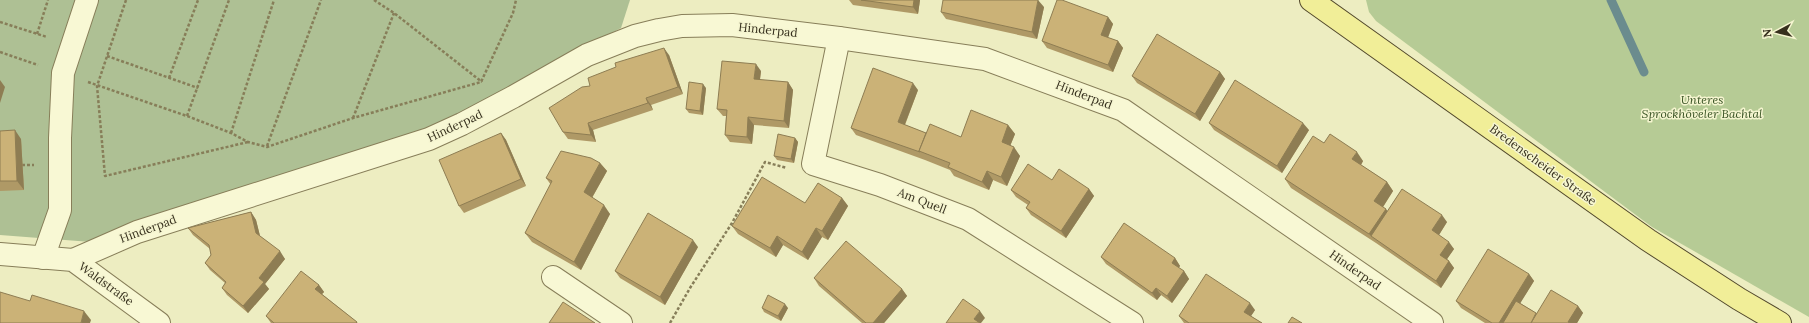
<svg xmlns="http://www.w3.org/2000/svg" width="1809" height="323" font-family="Lora,serif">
<rect width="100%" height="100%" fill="#ededc1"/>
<polygon fill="#b6cb95" points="1366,0 1809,0 1809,317 1652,227 1376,21 1369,12"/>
<polygon fill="#aec094" points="0,0 630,0 621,28 430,130 91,242 0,235"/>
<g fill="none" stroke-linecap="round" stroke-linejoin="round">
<polyline stroke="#6b8c8e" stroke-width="9" points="1611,0 1644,72"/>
<defs>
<g id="minor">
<polyline points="839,38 813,164 880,185 968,219 1132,323"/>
<polyline points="0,254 73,260 159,323"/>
<polyline points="43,258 60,210 60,138 63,73 87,0"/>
<polyline points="73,260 137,232 429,139 462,124 513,97 587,55 635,36 659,30 682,26 732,25 839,38 985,59 1123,110 1432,323"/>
<polyline points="553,277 621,323"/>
</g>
<polyline id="major" points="1311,0 1648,240 1739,299 1780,323"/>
</defs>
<use href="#minor" stroke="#877e59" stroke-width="24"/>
<use href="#major" stroke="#544a2d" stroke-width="24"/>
<g stroke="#877e59" stroke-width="2.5" stroke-dasharray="3 2" stroke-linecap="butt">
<polyline points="126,0 97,86 105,176 248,142"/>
<polyline points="374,0 394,13 482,82"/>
<polyline points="0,22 47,37"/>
<polyline points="37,34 48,0"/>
<polyline points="0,52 38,65"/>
<polyline points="107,56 198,88"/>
<polyline points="169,78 198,0"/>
<polyline points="88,82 187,116 231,133 248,142 267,147 353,118 481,82 513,13 516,0"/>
<polyline points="187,116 229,0"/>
<polyline points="353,118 394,13"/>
<polyline points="231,133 274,0"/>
<polyline points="267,146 321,0"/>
<polyline points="22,165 34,165"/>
<polyline points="670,323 690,288 732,223 765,162 787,168"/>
</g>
<use href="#minor" stroke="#f8f8d4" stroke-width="22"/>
<use href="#major" stroke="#f1ee98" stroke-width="22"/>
</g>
<g fill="#af9966">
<polygon points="849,0 920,0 918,14 853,5"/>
<polygon points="1044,7 1037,39 946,19 941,12"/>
<polygon points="1108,17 1113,24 1108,38 1118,41 1123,48 1113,72 1047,48 1042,41"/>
<polygon points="669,55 683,94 651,105 653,110 593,130 596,142 568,139 563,132"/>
<polygon points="761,71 760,80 788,82 793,90 789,128 754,125 752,144 730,142 725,135 726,116 723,116 717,109"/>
<polygon points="1220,72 1225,79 1200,121 1137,83 1132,76"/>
<polygon points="706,88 703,115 689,113 686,109"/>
<polygon points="918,90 905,125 926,133 961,137 1008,125 1015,134 1010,146 1020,156 1007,186 993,180 989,190 954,176 950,170 925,160 856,135 851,128"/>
<polygon points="1209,123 1309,130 1282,173 1214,130"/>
<polygon points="0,131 21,139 24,190 0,191"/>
<polygon points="501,133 506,140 526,186 464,213 459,206"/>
<polygon points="795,138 798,142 794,163 777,160 774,156"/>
<polygon points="1324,143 1363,161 1361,165 1387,182 1393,191 1383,207 1387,211 1447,222 1439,235 1454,249 1447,259 1449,261 1454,268 1441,288 1376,243 1291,188 1285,179"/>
<polygon points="600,163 607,171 592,198 610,214 581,270 532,242 525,233 551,185 546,178"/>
<polygon points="1052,180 1089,189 1094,196 1066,238 1031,215 1026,208 1028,205 1016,197 1011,190"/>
<polygon points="842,198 848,206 828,240 822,237 808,260 783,245 776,257 738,234 732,226 805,203"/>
<polygon points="251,212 256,220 260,236 285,259 265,284 269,289 248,313 227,295 222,288 225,283 210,270 205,263 211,255 210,249 193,235 188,228"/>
<polygon points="698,247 665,305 620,278 615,271"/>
<polygon points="1101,257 1175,258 1180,266 1178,268 1184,271 1189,279 1172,303 1161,295 1157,300 1106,264"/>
<polygon points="1529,274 1534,281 1520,303 1536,313 1578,306 1583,313 1577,323 1485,323 1461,308 1456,301"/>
<polygon points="814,278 902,289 907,296 884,323 862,323 819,286"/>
<polygon points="319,285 324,292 322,294 358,323 271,323 266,316"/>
<polygon points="762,308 788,308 781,321 764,312"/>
<polygon points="1255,310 1251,316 1262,323 1184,323 1179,316"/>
</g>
<g fill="#8e7d53">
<polygon points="914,0 920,0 918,14 913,7"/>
<polygon points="1038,0 1044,7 1037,39 1032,32"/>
<polygon points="1108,17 1113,24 1106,42 1101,35"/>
<polygon points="1118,41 1123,48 1113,72 1108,65"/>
<polygon points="664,48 669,55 683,94 678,87"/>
<polygon points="756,64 761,71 759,86 754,79"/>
<polygon points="1220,72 1225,79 1200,121 1195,114"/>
<polygon points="0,80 5,87 0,103"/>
<polygon points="788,82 793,90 789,128 784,121"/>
<polygon points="913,83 918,90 903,129 898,122"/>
<polygon points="703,84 706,88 703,115 700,111"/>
<polygon points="646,98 651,105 653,110 648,103"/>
<polygon points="748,117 754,125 752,144 747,137"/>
<polygon points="588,123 593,130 596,142 591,135"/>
<polygon points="1303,123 1309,130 1282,173 1277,166"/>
<polygon points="1008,125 1015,134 1008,151 1002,142"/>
<polygon points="15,130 21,139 24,190 17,181"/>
<polygon points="501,133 506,140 526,186 521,179"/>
<polygon points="795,138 798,142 794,163 791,159"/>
<polygon points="1014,147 1020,156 1007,186 1001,177"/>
<polygon points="1357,152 1363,161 1359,168 1352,159"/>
<polygon points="600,163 607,171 590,201 584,192"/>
<polygon points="987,171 993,180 989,190 982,182"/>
<polygon points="1387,182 1393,191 1381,210 1374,201"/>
<polygon points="1089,189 1094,196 1066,238 1061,231"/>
<polygon points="842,198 848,206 828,240 822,231"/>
<polygon points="604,205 610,214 581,270 574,262"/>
<polygon points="1386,209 1392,218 1371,236 1369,234"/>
<polygon points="251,212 256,220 261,240 256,233"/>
<polygon points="1442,215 1447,222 1437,238 1432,230"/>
<polygon points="816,228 822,237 808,260 802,252"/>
<polygon points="777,236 783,245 776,257 770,248"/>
<polygon points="693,240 698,247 665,305 660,297"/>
<polygon points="1449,242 1454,249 1445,262 1440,255"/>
<polygon points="280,251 285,259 265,284 269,289 248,313 243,306 259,278"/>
<polygon points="1175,258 1180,266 1177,270 1172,263"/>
<polygon points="1449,261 1454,268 1441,288 1436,281"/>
<polygon points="1184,271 1189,279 1172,303 1167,296"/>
<polygon points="1529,274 1534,281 1508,323 1499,323"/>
<polygon points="319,285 324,292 320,296 315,289"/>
<polygon points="1156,288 1161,295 1157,300 1152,293"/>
<polygon points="902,289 907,296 884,323 873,323"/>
<polygon points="1250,303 1255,310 1249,319 1244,312"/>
<polygon points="785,304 788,308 781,321 778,316"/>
<polygon points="1578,306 1583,313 1577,323 1569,323 1568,322"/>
<polygon points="84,311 91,320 90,323 81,323"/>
<polygon points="980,311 985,318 981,323 977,323 974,319"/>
</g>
<g fill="#cbb277" stroke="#8e7d53">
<polygon points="861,0 914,0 913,7"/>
<polygon points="943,0 1038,0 1032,32 941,12"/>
<polygon points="1057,0 1062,0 1108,17 1101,35 1118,41 1108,65 1042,41"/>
<polygon points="1157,34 1220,72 1195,114 1132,76"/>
<polygon points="664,48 678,87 646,98 648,103 588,123 591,135 563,132 549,108 582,87 590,86 588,78 616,67 615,63"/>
<polygon points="722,61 756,64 754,79 788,82 784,121 748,117 747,137 725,135 727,110 717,109"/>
<polygon points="873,68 913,83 898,122 926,133 919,151 920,152 851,128"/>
<polygon points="1235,80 1303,123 1277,166 1209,123"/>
<polygon points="689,82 703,84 700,111 686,109"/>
<polygon points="971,110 1008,125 1002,142 1014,147 1001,177 987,171 982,182 948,167 950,163 919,151 930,124 961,137"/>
<polygon points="15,130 17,181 0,181 0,131"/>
<polygon points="501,133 521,179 459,206 439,160"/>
<polygon points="778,134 795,138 791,159 774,156"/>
<polygon points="1330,134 1357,152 1352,159 1387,182 1374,201 1386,209 1369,234 1285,179 1313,136 1324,143"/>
<polygon points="561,151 591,158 600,163 584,192 604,205 574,262 525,233 552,181 546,178"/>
<polygon points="1028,164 1052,180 1059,169 1089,189 1061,231 1026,208 1030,202 1011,190"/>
<polygon points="762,177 805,203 818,183 842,198 822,231 816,228 802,252 777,236 770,248 732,226"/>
<polygon points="1402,189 1442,215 1432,230 1449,242 1440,255 1449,261 1436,281 1371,236"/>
<polygon points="251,212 256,233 280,251 259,278 264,282 243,306 222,288 226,282 205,263 211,255 209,245 188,228"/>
<polygon points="648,213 693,240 660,297 615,271"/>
<polygon points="1124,223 1175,258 1172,263 1184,271 1167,296 1156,288 1152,293 1101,257"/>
<polygon points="846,241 902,289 873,323 866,323 814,278"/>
<polygon points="1488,249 1529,274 1499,323 1492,323 1456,301"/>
<polygon points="301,271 319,285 315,289 357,322 356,323 274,323 266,316"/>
<polygon points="1206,274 1250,303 1244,312 1262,323 1189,323 1179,316"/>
<polygon points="1551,290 1578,306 1568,322 1570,323 1531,323"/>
<polygon points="0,292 30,301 32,295 84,311 81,323 0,323"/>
<polygon points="768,295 785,304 778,316 762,308"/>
<polygon points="963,299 980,311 974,319 980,323 946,323"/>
<polygon points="1516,301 1536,313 1531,323 1503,323"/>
<polygon points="563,302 595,323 549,323"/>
<polygon points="1292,317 1302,323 1288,323"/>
</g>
<g text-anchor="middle" stroke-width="3" stroke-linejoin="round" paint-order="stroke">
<g font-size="12" fill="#36301d" stroke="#f5f5d0">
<text transform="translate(768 30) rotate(6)" y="4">Hinderpad</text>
<text transform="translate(1084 95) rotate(21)" y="4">Hinderpad</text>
<text transform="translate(455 126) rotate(-25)" y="4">Hinderpad</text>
<text transform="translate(1543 165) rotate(36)" y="4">Bredenscheider Straße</text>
<text transform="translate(922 201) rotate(21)" y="4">Am Quell</text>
<text transform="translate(148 229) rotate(-20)" y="4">Hinderpad</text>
<text transform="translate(1355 270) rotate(35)" y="4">Hinderpad</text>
<text transform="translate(106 284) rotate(36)" y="4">Waldstraße</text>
</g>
<g font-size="12" font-style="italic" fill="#395324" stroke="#f5f5d0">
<text x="1702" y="104">Unteres<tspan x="1702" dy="14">Sprockhöveler Bachtal</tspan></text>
</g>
</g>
<g transform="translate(1777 32) rotate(263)" stroke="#f5f5d0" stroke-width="3" paint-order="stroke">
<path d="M0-3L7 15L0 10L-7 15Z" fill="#36301d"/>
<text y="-6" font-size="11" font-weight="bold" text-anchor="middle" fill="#36301d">N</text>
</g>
</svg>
